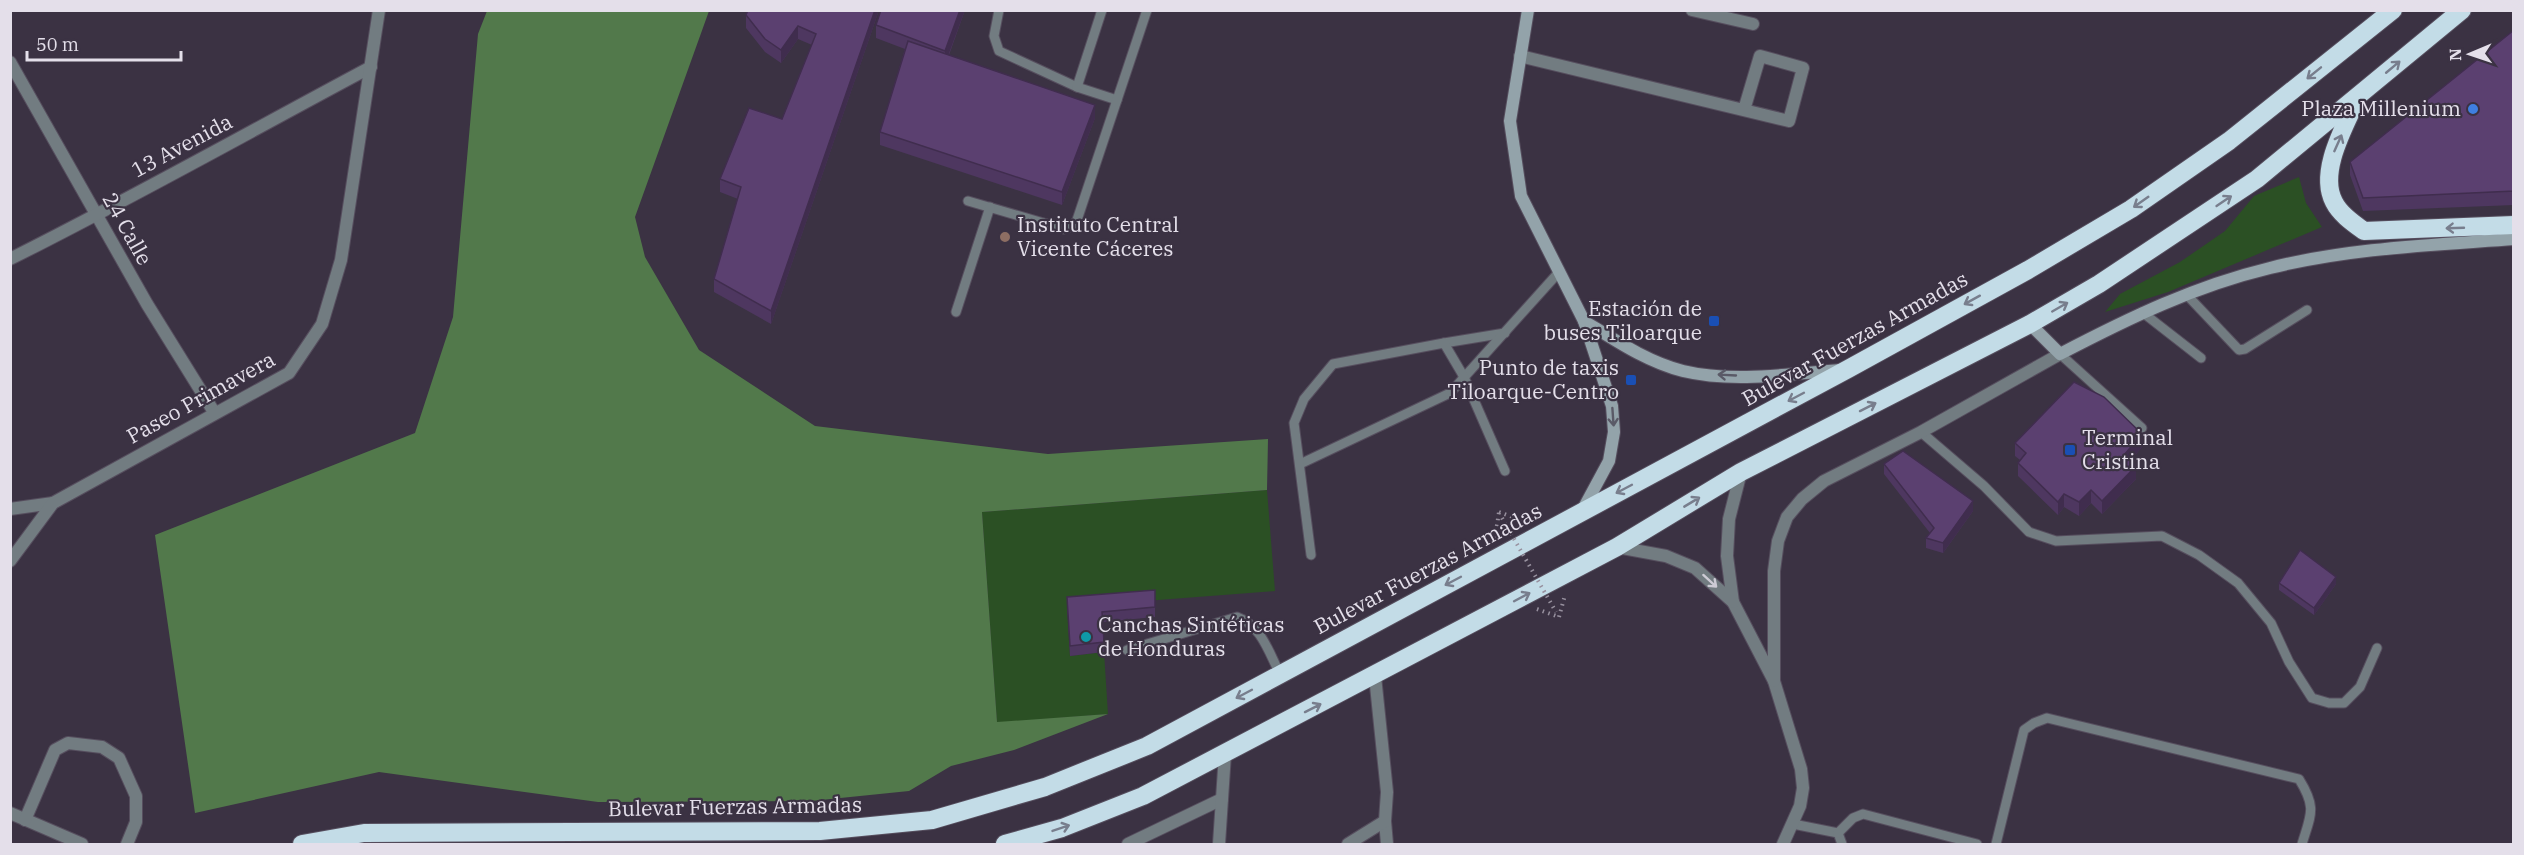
<svg xmlns="http://www.w3.org/2000/svg" width="2524" height="855" font-family="'IBM Plex Serif',serif">
<rect width="100%" height="100%" fill="#3b3243"/>
<g fill="#2b5024">
<polygon points="2299,177 2306,203 2322,227 2168,292 2105,312 2120,294 2180,262 2225,231 2254,196"/>
<polygon points="1267,490 1275,591 1067,607 1070,656 1104,652 1108,714 997,723 982,512"/>
</g>
<polygon fill="#52794b" points="487,11 709,11 635,217 645,257 699,350 815,426 1048,454 1268,439 1267,490 982,512 997,722 1108,714 1014,750 951,766 909,791 811,801 598,802 379,772 195,813 155,535 415,433 453,317 478,34"/>
<g fill="none" stroke-linecap="round" stroke-linejoin="round">
<defs>
<g id="lane">
<polyline points="999,10 994,36 999,51 1077,87 1117,100"/>
<polyline points="1077,87 1102,10"/>
<polyline points="968,201 1064,229 1072,227 1077,220 1147,10"/>
<polyline points="2186,294 2239,350 2245,349 2307,310"/>
<polyline points="956,312 990,207"/>
<polyline points="2142,312 2201,358"/>
<polyline points="1444,343 1505,333"/>
<polyline points="2060,354 2142,428"/>
<polyline points="1921,432 1984,486 2029,532 2056,541 2162,536 2199,555 2238,583 2271,623 2289,662 2312,698 2329,703 2344,703 2360,687 2377,648"/>
<polyline points="1300,464 1450,393 1559,272"/>
<polyline points="1311,555 1294,423 1304,399 1333,364 1444,343 1464,377 1505,471"/>
<path d="M1127,650L1237,617C1262,626 1269,653 1280,674"/>
<polyline points="1793,824 1838,833 1842,844"/>
<polyline points="1838,833 1853,818 1863,814 1977,844"/>
<path d="M1996,844L2024,730L2034,723L2047,718L2299,779C2317,808 2311,814 2302,844"/>
</g>
<g id="street">
<polyline points="1692,10 1753,24"/>
<polyline points="1520,56 1789,121 1803,68 1760,56 1744,110"/>
<polyline points="10,62 147,304 214,412"/>
<path d="M10,259C132,198 251,131 371,67"/>
<polyline points="1741,472 1729,519 1727,556 1733,602 1774,681 1801,769 1803,788 1800,806 1783,844"/>
<polyline points="10,509 53,503"/>
<polyline points="1617,547 1666,556 1695,568 1733,602"/>
<polyline points="10,561 53,503 289,373 322,324 341,260 379,10"/>
<polyline points="1774,681 1774,571 1778,541 1787,517 1802,499 1824,481 1921,432 2060,354"/>
<polyline points="10,813 82,844"/>
<polyline points="25,820 55,750 68,743 102,747 119,758 136,796 136,822 127,844"/>
<polyline points="1385,821 1387,844"/>
<polyline points="1128,844 1222,799"/>
<polyline points="1219,844 1225,754"/>
<polyline points="1348,844 1385,821 1387,792 1375,676"/>
</g>
<g id="secondary">
<polyline points="1528,10 1510,121 1521,196 1584,321 1612,406 1614,432 1609,461 1582,511"/>
<path d="M1584,321C1615,340 1647,362 1683,371C1733,383 1789,374 1840,370"/>
<path d="M2030,324L2060,354C2129,318 2195,286 2270,268C2349,248 2433,245 2514,239"/>
</g>
<g id="highway">
<path d="M2357,99C2345,126 2318,172 2334,202C2340,214 2353,223 2364,231L2514,225"/>
<polyline points="302,844 364,833 820,831 932,820 1045,787 1147,746 1848,369 2028,270 2131,209 2229,141 2393,10"/>
<polyline points="1005,844 1062,828 1143,796 1617,547 1741,472 2030,324 2099,284 2257,179 2462,10"/>
</g>
</defs>
<use href="#lane" stroke="#564e5e" stroke-width="11"/>
<use href="#street" stroke="#564e5e" stroke-width="14"/>
<use href="#secondary" stroke="#564e5e" stroke-width="14"/>
<use href="#highway" stroke="#564e5e" stroke-width="20"/>
<g stroke="#97909e" stroke-width="4" stroke-dasharray="1.5 4.5" stroke-linecap="butt">
<polyline points="1499,512 1523,521"/>
<polyline points="1495,538 1499,512"/>
<polyline points="1537,609 1559,617"/>
<polyline points="1559,617 1565,595"/>
</g>
<use href="#lane" stroke="#727c81" stroke-width="9"/>
<use href="#street" stroke="#727c81" stroke-width="12"/>
<use href="#secondary" stroke="#93a3aa" stroke-width="12"/>
<use href="#highway" stroke="#c3dce7" stroke-width="18"/>
<polyline stroke="#97909e" stroke-width="4" stroke-dasharray="1.5 4.5" stroke-linecap="butt" points="1502,518 1556,612"/>
</g>
<g fill="#4e3760">
<polygon points="879,10 771,324 714,292 714,279 738,199 720,192 720,179 782,119 812,45 798,39 781,63 765,52 746,28 746,15"/>
<polygon points="881,10 965,10 949,55 1095,118 1062,205 880,145 880,132 905,49 876,38 876,25"/>
<polygon points="2514,30 2514,205 2363,211 2350,175 2350,162"/>
<polygon points="2015,443 2142,447 2130,461 2136,479 2102,514 2091,503 2079,516 2064,507 2058,515 2018,476 2018,463 2020,460 2015,456"/>
<polygon points="1884,464 1973,511 1943,553 1926,548 1926,538 1930,533 1884,474"/>
<polygon points="2279,583 2336,584 2314,615 2279,590"/>
<polygon points="1155,590 1155,617 1103,622 1104,652 1070,656 1067,597"/>
</g>
<g fill="#402d4e">
<polygon points="875,10 879,10 771,324 771,311"/>
<polygon points="960,10 965,10 945,64 945,51"/>
<polygon points="798,26 798,39 781,63 781,50"/>
<polygon points="1095,105 1095,118 1062,205 1062,192"/>
<polygon points="2142,434 2142,447 2124,468 2124,455"/>
<polygon points="2136,466 2136,479 2102,514 2102,501"/>
<polygon points="2091,490 2091,503 2079,516 2079,502"/>
<polygon points="2064,494 2064,507 2058,515 2058,502"/>
<polygon points="1973,501 1973,511 1943,553 1943,543"/>
<polygon points="2336,577 2336,584 2314,615 2314,608"/>
</g>
<g fill="#5b4070" stroke="#402d4e" stroke-width="1.5">
<polygon points="748,10 875,10 771,311 714,279 741,187 720,179 749,108 782,119 816,34 798,26 781,50 765,39 746,15"/>
<polygon points="881,10 960,10 945,51 876,25"/>
<polygon points="2514,30 2514,191 2363,198 2350,162"/>
<polygon points="908,41 1095,105 1062,192 880,132"/>
<polygon points="2074,382 2104,397 2142,434 2124,455 2136,466 2102,501 2091,490 2079,502 2064,494 2058,502 2018,463 2026,453 2015,443"/>
<polygon points="1903,451 1973,501 1943,543 1926,538 1934,528 1884,464"/>
<polygon points="2300,550 2336,577 2314,608 2279,583"/>
<polygon points="1155,590 1155,607 1102,612 1104,642 1070,646 1067,597"/>
</g>
<defs><path id="oneway-shaft" d="M-6 0H5M1.5-3L5.5 0L1.5 3" fill="none" stroke-width="1.6" stroke-linecap="round" stroke-linejoin="round" transform="scale(1.5)"/></defs>
<g stroke="#787e8d">
<use href="#oneway-shaft" transform="translate(2393 67) rotate(-40)"/>
<use href="#oneway-shaft" transform="translate(2314 73) rotate(141)"/>
<use href="#oneway-shaft" transform="translate(2338 143) rotate(-66)"/>
<use href="#oneway-shaft" transform="translate(2224 201) rotate(-34)"/>
<use href="#oneway-shaft" transform="translate(2141 202) rotate(145)"/>
<use href="#oneway-shaft" transform="translate(2455 228) rotate(178)"/>
<use href="#oneway-shaft" transform="translate(1972 300) rotate(151)"/>
<use href="#oneway-shaft" transform="translate(2060 307) rotate(-30)"/>
<use href="#oneway-shaft" transform="translate(1796 397) rotate(152)"/>
<use href="#oneway-shaft" transform="translate(1868 407) rotate(-27)"/>
<use href="#oneway-shaft" transform="translate(1624 489) rotate(152)"/>
<use href="#oneway-shaft" transform="translate(1692 502) rotate(-31)"/>
<use href="#oneway-shaft" transform="translate(1453 581) rotate(152)"/>
<use href="#oneway-shaft" transform="translate(1522 597) rotate(-28)"/>
<use href="#oneway-shaft" transform="translate(1244 694) rotate(152)"/>
<use href="#oneway-shaft" transform="translate(1313 708) rotate(-27)"/>
<use href="#oneway-shaft" transform="translate(1061 828) rotate(-19)"/>
</g>
<g stroke="#5a5a67">
<use href="#oneway-shaft" transform="translate(1727 375) rotate(-177)"/>
<use href="#oneway-shaft" transform="translate(1613 417) rotate(86)"/>
</g>
<use stroke="#cdcbd5" href="#oneway-shaft" transform="translate(1710 581) rotate(42)"/>
<circle fill="#3f7fe0" stroke="#3b3243" stroke-width="2" cx="2473" cy="109" r="6"/>
<circle fill="#8d6e63" stroke="#3b3243" stroke-width="2" cx="1005" cy="237" r="6"/>
<g fill="#1a4fb4" stroke="#3b3243" stroke-width="2">
<rect x="1708" y="315" width="12" height="12" rx="3"/>
<rect x="1625" y="374" width="12" height="12" rx="3"/>
<rect x="2064" y="444" width="12" height="12" rx="3"/>
</g>
<circle fill="#0f9aa8" stroke="#3b3243" stroke-width="2" cx="1086" cy="637" r="6"/>
<g text-anchor="middle" stroke-width="4.5" stroke-linejoin="round" paint-order="stroke">
<g font-size="21" fill="#e4dfea" stroke="#3b3243" text-anchor="end">
<text x="2461" y="116">Plaza Millenium</text>
<text x="1017" y="232" text-anchor="start">Instituto Central<tspan x="1017" dy="24">Vicente Cáceres</tspan></text>
<text x="1702" y="316">Estación de<tspan x="1702" dy="24">buses Tiloarque</tspan></text>
<text x="1619" y="375">Punto de taxis<tspan x="1619" dy="24">Tiloarque-Centro</tspan></text>
<text x="2082" y="445" text-anchor="start">Terminal<tspan x="2082" dy="24">Cristina</tspan></text>
<text x="1098" y="632" text-anchor="start">Canchas Sintéticas<tspan x="1098" dy="24">de Honduras</tspan></text>
</g>
<g font-size="21" fill="#e4dfea" stroke="#3b3243">
<text transform="translate(182 146) rotate(-28)" y="7">13 Avenida</text>
<text transform="translate(127 229) rotate(61)" y="7">24 Calle</text>
<text transform="translate(1855 339) rotate(-29)" y="7">Bulevar Fuerzas Armadas</text>
<text transform="translate(201 398) rotate(-29)" y="7">Paseo Primavera</text>
<text transform="translate(1428 569) rotate(-28)" y="7">Bulevar Fuerzas Armadas</text>
<text transform="translate(735 807) rotate(-1)" y="7">Bulevar Fuerzas Armadas</text>
</g>
</g>
<rect width="2524" height="855" fill="none" stroke="#e4dfea" stroke-width="24"/>
<g transform="translate(2470 54) rotate(268)" stroke="#3b3243" stroke-width="4.5" paint-order="stroke">
<path d="M0-4.5L10 22L0 15L-10 22Z" fill="#e4dfea"/>
<text y="-9" font-size="16" font-weight="bold" text-anchor="middle" fill="#e4dfea">N</text>
</g>
<path d="M27 51v9h154v-9" fill="none" stroke="#e4dfea" stroke-width="3"/>
<text x="36" y="51" font-size="18" fill="#e4dfea" stroke="#3b3243" stroke-width="4.5" paint-order="stroke">50 m</text>
</svg>
